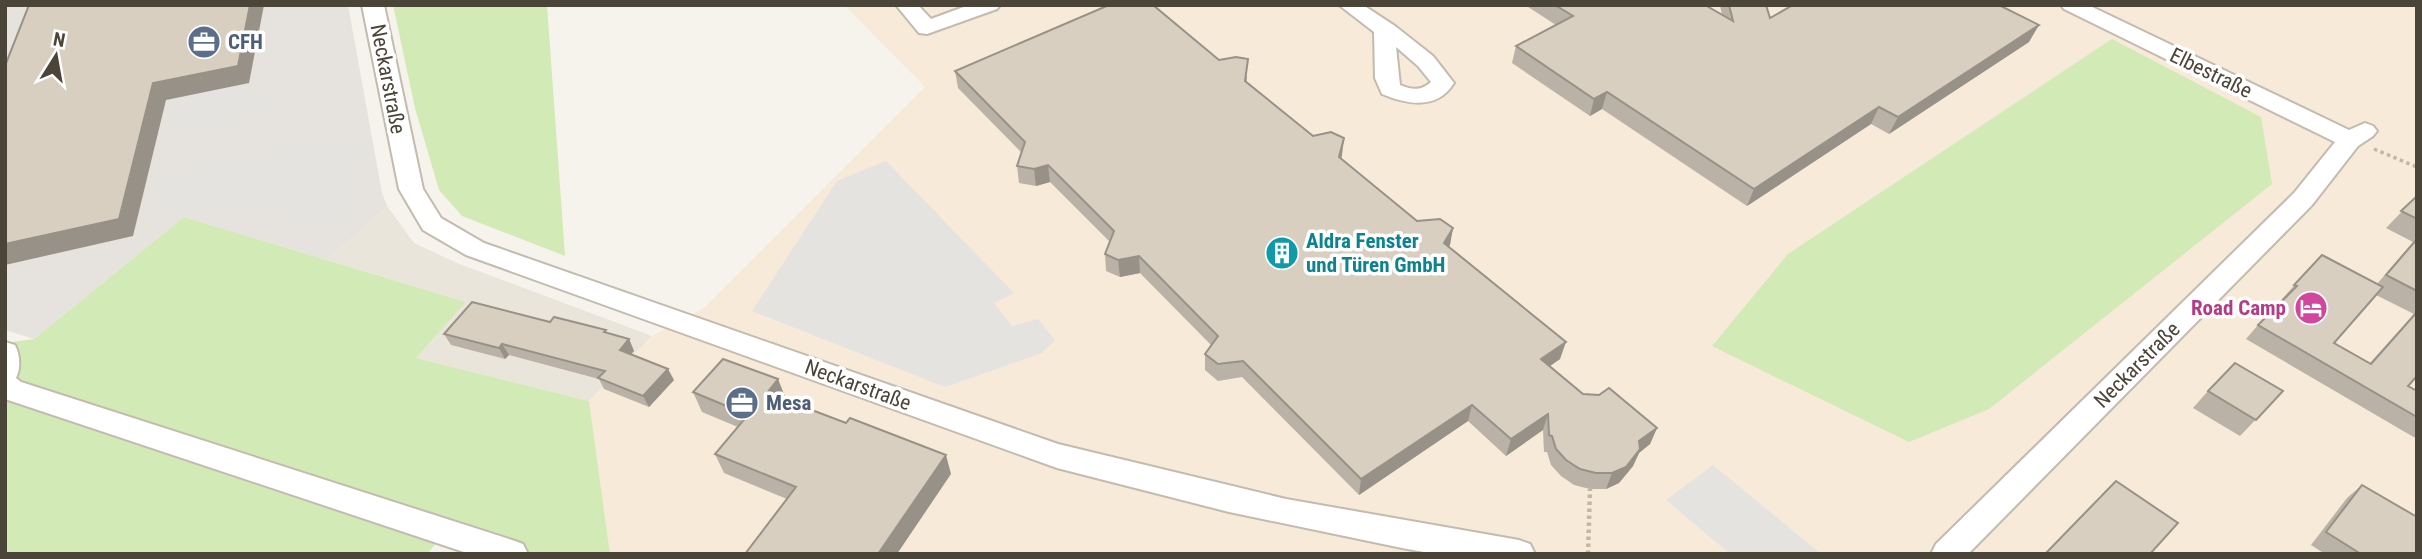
<svg xmlns="http://www.w3.org/2000/svg" width="2422" height="559" font-family="'Roboto Condensed',sans-serif">
<rect width="100%" height="100%" fill="#f6f3ec"/>
<polygon fill="#eae5da" points="387,206 414,243 457,263 652,336 589,401 416,358 466,302 327,260"/>
<polygon fill="#f7ead8" points="844,5 2417,5 2417,554 610,554 589,401 652,336 704,308 925,87"/>
<polygon fill="#e6e2dd" points="5,5 348,5 382,193 387,206 327,260 184,217 34,339 5,330"/>
<g fill="#d2eab5">
<polygon points="393,5 547,5 565,256 462,216 439,190 415,108"/>
<polygon points="2112,39 2261,117 2272,184 1989,409 1909,442 1712,346 1788,254"/>
<polygon points="184,217 466,302 416,358 589,401 610,554 537,554 451,526 427,554 5,554 5,343 34,339"/>
</g>
<g fill="#e5e3e0">
<polygon points="252,85 251,96 273,91 268,117 167,137 177,100"/>
<polygon points="366,129 357,217 276,235 280,206 227,218 228,210 206,214 206,208 144,221 157,172"/>
<polygon points="886,161 1014,293 994,303 1012,326 1038,319 1055,340 1042,353 945,387 752,311 837,181"/>
<polygon points="1713,465 1821,554 1730,554 1666,500"/>
</g>
<g fill="none" stroke-linecap="round" stroke-linejoin="round">
<defs>
<g id="minor">
<polygon points="362,5 384,5 423,189 441,218 484,243 1058,444 1286,499 1519,540 1530,544 1535,554 1435,554 1402,548 1229,512 1057,468 466,255 423,230 399,189"/>
<polygon points="896,5 918,5 931,19 969,5 1000,5 997,9 927,34 919,33"/>
<path d="M1339,5H1363L1395,26L1433,56L1454,83C1437,110 1408,105 1382,94L1375,78L1374,32ZM1396,47L1418,66L1431,82C1421,91 1412,90 1400,85Z"/>
<polygon points="2061,5 2088,5 2349,130 2365,123 2373,126 2377,131 2373,136 2358,146 2312,205 1968,554 1931,554 1936,544 2294,193 2335,142 2064,9"/>
<path d="M5,342L15,345C20,355 21,368 16,378L21,382L512,540L523,544L528,554H470L5,399Z"/>
</g>
</defs>
<use href="#minor" stroke="#c2bbae" stroke-width="4"/>
<polyline stroke="#c4b79f" stroke-width="3.5" stroke-dasharray="3.5 3.5" stroke-linecap="butt" points="2374,149 2417,167"/>
<polyline stroke="#c4b79f" stroke-width="4.5" stroke-dasharray="3.5 3.5" stroke-linecap="butt" points="1588,554 1590,489"/>
<use href="#minor" fill="#fff" fill-rule="evenodd"/>
</g>
<g fill="#bab2a6" fill-rule="evenodd">
<polygon points="1525,5 1705,5 1722,15 1720,5 1766,5 1770,18 2029,42 1889,134 1871,124 1747,206 1602,109 1590,116 1512,63 1516,46 1556,25"/>
<polygon points="955,71 1247,76 1247,82 1313,136 1342,155 1341,159 1417,221 1453,228 1449,247 1560,359 1550,366 1583,394 1657,428 1650,444 1639,453 1633,466 1619,483 1606,489 1590,489 1574,485 1561,476 1551,465 1547,452 1544,452 1543,430 1506,456 1468,421 1359,495 1242,377 1218,381 1205,370 1205,354 1211,345 1140,273 1120,277 1106,271 1105,254 1110,242 1050,182 1036,186 1019,183 1017,166 1022,153 958,88"/>
<path d="M2417,196V376L2408,386L2417,391V439L2246,339L2258,325L2284,300L2282,299L2322,255L2377,284L2413,242L2386,228ZM2376,295L2414,314L2370,363L2334,343Z"/>
<polygon points="550,322 607,333 629,339 634,351 631,354 674,380 649,407 604,389 599,379 509,355 505,359 451,345 444,334"/>
<polygon points="2208,391 2283,391 2240,436 2193,408"/>
<polygon points="693,392 786,399 785,400 951,474 787,499 724,473 715,454 738,427 702,412"/>
<polygon points="2362,485 2417,554 2325,554 2311,545 2347,498"/>
</g>
<g fill="#979187">
<polygon points="250,5 264,5 249,83 166,100 133,236 5,265 5,244 153,83"/>
<polygon points="2039,25 2029,42 1889,134 1898,117"/>
<polygon points="1607,92 1602,109 1590,116 1594,99"/>
<polygon points="1879,107 1871,124 1747,206 1754,189"/>
<polygon points="1344,138 1342,155 1337,174 1339,157"/>
<polygon points="1048,165 1050,182 1036,186 1034,169"/>
<polygon points="1453,228 1450,245 1441,260 1444,243"/>
<polygon points="1139,256 1140,273 1120,277 1118,260"/>
<polygon points="629,339 634,351 625,361 620,350"/>
<polygon points="1566,342 1560,359 1537,375 1541,359"/>
<polygon points="502,344 509,355 505,359 499,348"/>
<polygon points="668,369 674,380 649,407 643,396"/>
<polygon points="778,379 786,399 775,412 767,393"/>
<polygon points="1472,405 1468,421 1359,495 1361,479"/>
<polygon points="1548,414 1543,430 1506,456 1511,439"/>
<polygon points="1657,428 1650,444 1639,453 1633,466 1619,483 1606,489 1612,473 1639,441"/>
<polygon points="946,455 951,474 897,554 878,554"/>
</g>
<g fill="#d8cfc1" stroke="#979187" stroke-width="2">
<polygon points="29,5 250,5 238,66 153,83 119,219 5,244 5,66"/>
<polygon points="1109,5 1153,5 1219,60 1236,57 1248,59 1245,81 1313,136 1331,132 1344,138 1339,157 1417,221 1440,219 1453,228 1444,243 1566,342 1541,359 1583,394 1599,395 1609,388 1657,428 1639,441 1640,449 1626,467 1612,473 1596,473 1580,469 1566,460 1556,449 1552,436 1549,435 1548,414 1511,439 1472,405 1361,479 1243,361 1218,364 1205,354 1218,336 1139,256 1118,260 1105,254 1114,231 1048,165 1034,169 1017,166 1025,142 955,71"/>
<polygon points="1555,5 1705,5 1733,21 1729,5 1766,5 1770,18 1793,5 1999,5 2039,25 1898,117 1879,107 1754,189 1607,92 1594,99 1516,46 1573,16"/>
<polygon points="2417,196 2417,219 2401,211"/>
<polygon points="2417,239 2417,291 2386,275"/>
<polygon points="2322,255 2383,287 2334,343 2371,364 2417,312 2417,376 2408,386 2417,391 2417,417 2258,325 2297,286 2294,285"/>
<polygon points="472,302 550,322 554,317 606,330 604,332 629,339 620,350 668,369 643,396 598,378 605,371 502,344 499,348 444,334"/>
<polygon points="723,359 778,379 767,393 846,423 850,418 946,455 878,554 745,554 796,487 715,454 748,415 693,392"/>
<polygon points="2235,363 2283,391 2256,420 2208,391"/>
<polygon points="2116,481 2178,523 2150,554 2045,554"/>
<polygon points="2362,485 2417,517 2417,554 2361,554 2326,532"/>
</g>
<defs>
<symbol id="office-disc" viewBox="-11 -11 22 22"><circle r="9.5" fill="#5c6f8a" stroke="#fff"/><path d="M-6-3h4V-5.5h4V-3h4V5H-6ZM-1-4.5V-3h2v-1.5ZM-6 0V1H6V0Z" fill="#fff"/></symbol>
<symbol id="building-disc" viewBox="-11 -11 22 22"><circle r="9.5" fill="#0f9aa8" stroke="#fff"/><path d="M-4-6H4V6H1V3H-1V6H-4ZM-2.5-4.3h1.7v1.8h-1.7ZM.8-4.3h1.7v1.8H.8ZM-2.5-1h1.7V.8h-1.7ZM.8-1h1.7V.8H.8Z" fill="#fff"/></symbol>
<symbol id="hotel-disc" viewBox="-11 -11 22 22"><circle r="9.5" fill="#d1479c" stroke="#fff"/><path d="M-6-4.5h1.5V1H6V5H4.5V3h-9V5H-6ZM-4 0a1.8 1.8 0 1 1 3.6 0ZM.5 0V-2.5h3Q6-2.5 6 0Z" fill="#fff"/></symbol>
</defs>
<g fill-rule="evenodd">
<use href="#office-disc" x="185" y="23" width="38" height="38"/>
<use href="#building-disc" x="1263" y="234" width="38" height="38"/>
<use href="#hotel-disc" x="2292" y="289" width="38" height="38"/>
<use href="#office-disc" x="723" y="384" width="38" height="38"/>
</g>
<g text-anchor="middle" stroke-width="7" stroke-linejoin="round" paint-order="stroke">
<g font-size="21" font-weight="bold" fill="#4e5e75" stroke="#fff" text-anchor="start">
<text x="228" y="49">CFH</text>
<text x="766" y="410">Mesa</text>
</g>
<g font-size="21" fill="#4b4439" stroke="#fff">
<text transform="translate(2211 73) rotate(26)" y="7">Elbestraße</text>
<text transform="translate(388 79) rotate(79)" y="7">Neckarstraße</text>
<text transform="translate(2137 365) rotate(-45)" y="7">Neckarstraße</text>
<text transform="translate(858 385) rotate(20)" y="7">Neckarstraße</text>
</g>
<g font-size="21" font-weight="bold" fill="#0d838f" stroke="#fff" text-anchor="start">
<text x="1306" y="248">Aldra Fenster<tspan x="1306" dy="24">und Türen GmbH</tspan></text>
</g>
<g font-size="21" font-weight="bold" fill="#b23c85" stroke="#fff" text-anchor="end">
<text x="2286" y="315">Road Camp</text>
</g>
</g>
<rect width="2422" height="559" fill="none" stroke="#4b4439" stroke-width="14"/>
<g transform="translate(56 56) rotate(11)" stroke="#ffffff" stroke-width="5" paint-order="stroke">
<path d="M0-5L12 26L0 18L-12 26Z" fill="#4b4439"/>
<text y="-10" font-size="19" font-weight="bold" text-anchor="middle" fill="#4b4439">N</text>
</g>
</svg>
